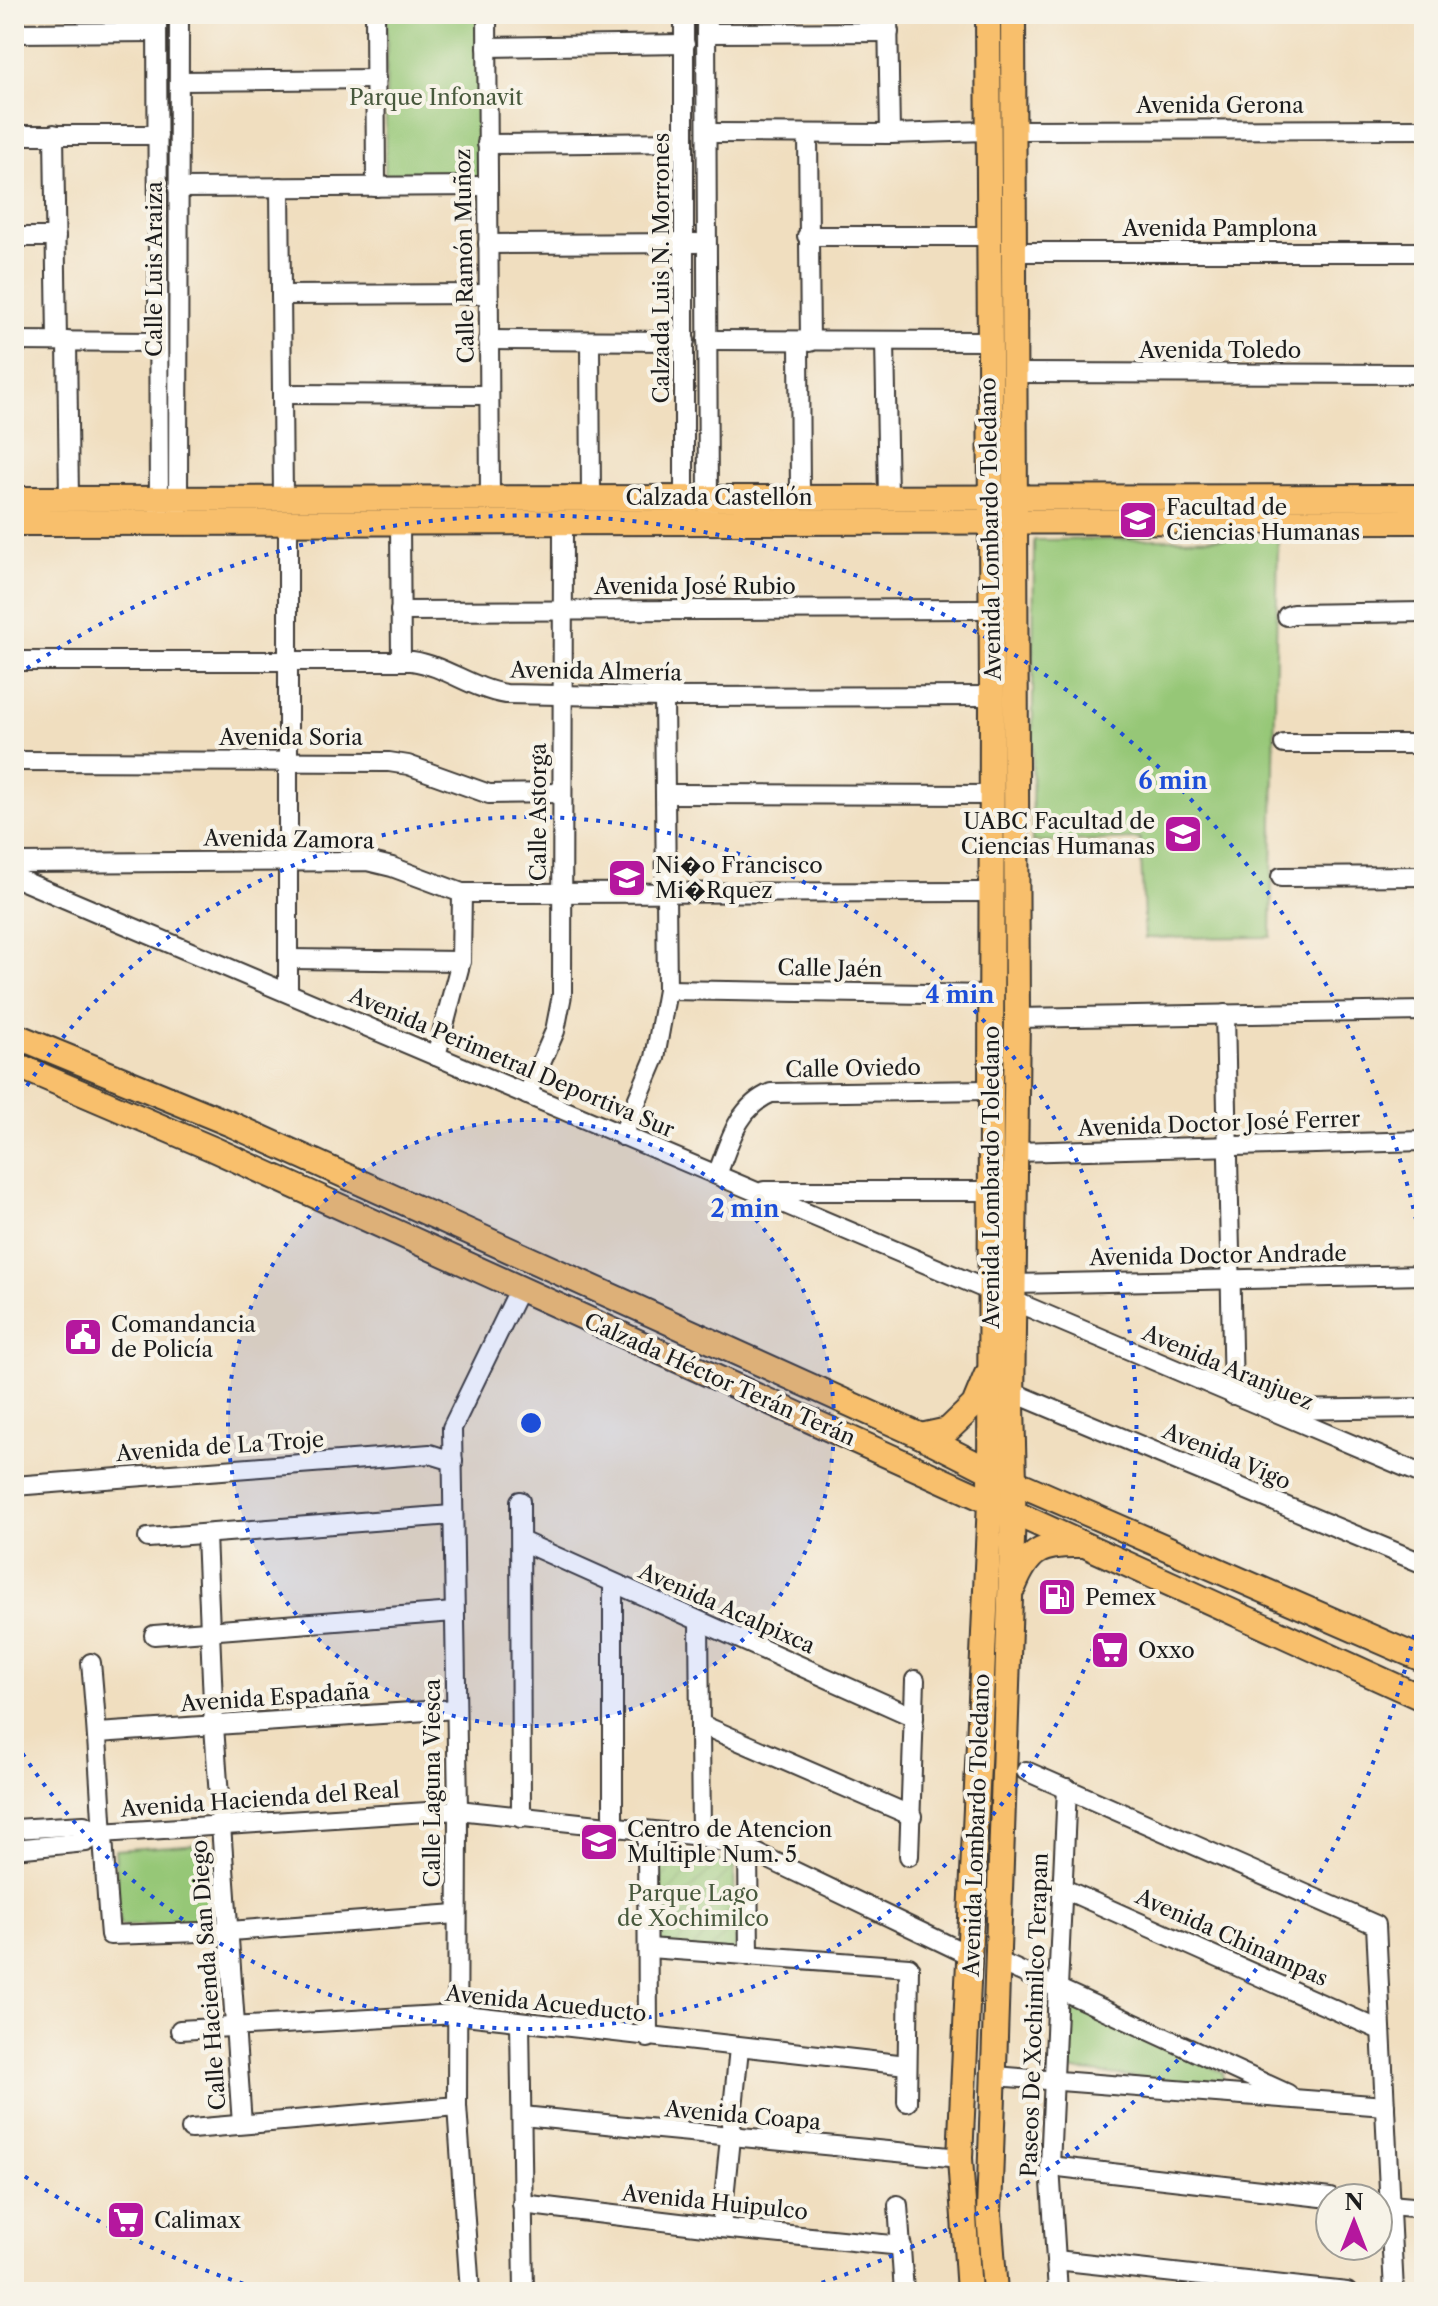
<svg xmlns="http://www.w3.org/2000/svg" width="1438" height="2306" font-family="'Libre Caslon Text',serif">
<defs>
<pattern id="garden-furrows" width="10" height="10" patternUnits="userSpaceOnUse" patternTransform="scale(2)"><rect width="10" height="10" fill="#96c777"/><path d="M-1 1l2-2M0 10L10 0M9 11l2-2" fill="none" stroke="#81aa66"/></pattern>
</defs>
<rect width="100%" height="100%" fill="#f7f3e8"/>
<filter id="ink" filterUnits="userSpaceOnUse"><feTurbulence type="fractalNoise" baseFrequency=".0125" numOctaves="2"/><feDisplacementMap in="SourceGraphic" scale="16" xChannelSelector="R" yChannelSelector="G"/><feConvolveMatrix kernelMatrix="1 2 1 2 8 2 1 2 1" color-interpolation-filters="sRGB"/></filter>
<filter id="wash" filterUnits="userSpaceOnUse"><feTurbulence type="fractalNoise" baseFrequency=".006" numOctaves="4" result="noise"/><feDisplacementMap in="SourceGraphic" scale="32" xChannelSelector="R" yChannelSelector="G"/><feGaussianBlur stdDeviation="1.8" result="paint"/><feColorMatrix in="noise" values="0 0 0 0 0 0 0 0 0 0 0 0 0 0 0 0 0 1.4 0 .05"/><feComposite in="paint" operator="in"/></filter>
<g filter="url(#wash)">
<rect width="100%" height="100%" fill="#f0debf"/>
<g fill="#96c777" stroke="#59724a" stroke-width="2">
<polygon points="387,14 485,14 486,181 385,183"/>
<polygon points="1278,538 1271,937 1145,938 1140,839 1032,842 1034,540"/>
<polygon points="213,1843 221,1921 120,1926 115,1850"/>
<polygon points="1069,2004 1218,2070 1223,2073 1223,2082 1215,2086 1066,2069"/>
</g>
<polygon fill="url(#garden-furrows)" stroke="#59724a" stroke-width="2" points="653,1852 698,1855 734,1864 736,1955 649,1948"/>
</g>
<g filter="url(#ink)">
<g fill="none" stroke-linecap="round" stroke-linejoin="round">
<defs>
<g id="minor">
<polyline points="157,14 159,511"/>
<polyline points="375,14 376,187"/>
<polyline points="487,14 490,498"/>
<polyline points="684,14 684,510"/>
<polyline points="706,14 708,511"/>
<polyline points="888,14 890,134"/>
<polyline points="14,33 157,32"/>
<polyline points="706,33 889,32"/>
<polyline points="487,47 685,44"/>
<polyline points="180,81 376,79"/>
<polyline points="1016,130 1424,129"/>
<polyline points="707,133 890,134 987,131"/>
<polyline points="54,134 57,341"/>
<polyline points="14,135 158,135"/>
<polyline points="808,135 810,342"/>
<polyline points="487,144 684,142"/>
<polyline points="280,187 283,498"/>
<polyline points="178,188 487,186"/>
<polyline points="807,236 988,236"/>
<polyline points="14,237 56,237"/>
<polyline points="488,244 697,243"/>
<polyline points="1015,252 1424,252"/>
<polyline points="281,295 488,294"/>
<polyline points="488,340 685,341"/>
<polyline points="707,340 988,341"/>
<polyline points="14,341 158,342"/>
<polyline points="67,341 69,499"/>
<polyline points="590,341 591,497"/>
<polyline points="799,342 800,496"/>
<polyline points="885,342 888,496"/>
<polyline points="1016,373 1424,374"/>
<polyline points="283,394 489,395"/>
<polyline points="178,511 179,14"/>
<polyline points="400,523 401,661"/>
<polyline points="400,611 991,609"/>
<polyline points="1287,616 1293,614 1424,612"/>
<path d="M14,661H412C446,666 472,689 506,694L664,697L992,696"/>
<polyline points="1284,744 1424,744"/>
<polyline points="14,761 389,762 408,765 489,794 562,793"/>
<polyline points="665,794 992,795"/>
<polyline points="14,863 367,861 392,867 462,893 990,892"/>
<polyline points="14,877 1424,1475"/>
<polyline points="1281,877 1424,876"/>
<polyline points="288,959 461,961"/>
<polyline points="667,990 991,995"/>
<polyline points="288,992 288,523"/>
<polyline points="1225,1014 1233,1395"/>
<polyline points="1017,1018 1424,1011"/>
<polyline points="436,1056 461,961 462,893"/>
<polyline points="527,1095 555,1031 562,995 563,522"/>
<polyline points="622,1136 655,1058 667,990 664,697"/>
<polyline points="1015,1152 1424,1141"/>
<path d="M717,1175C729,1144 737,1107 771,1093L990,1090"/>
<polyline points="764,1191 989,1191"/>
<polyline points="1014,1284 1424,1275"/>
<polyline points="1012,1392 1424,1564"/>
<polyline points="1277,1410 1424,1408"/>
<polyline points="14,1486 430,1454 453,1461"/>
<polyline points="520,1501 521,1818"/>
<polyline points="206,1535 214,1726 242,2124"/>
<polyline points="148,1538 452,1515"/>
<polyline points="521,1541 914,1717"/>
<polyline points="613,1583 613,1829"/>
<polyline points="699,1622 701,1836"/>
<polyline points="154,1635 454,1612"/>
<path d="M91,1663C100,1754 102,1845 110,1935L230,1931L456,1914"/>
<polyline points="700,1724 912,1816"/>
<polyline points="98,1733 456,1709"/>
<polyline points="1026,1771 1376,1925 1394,2292"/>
<polyline points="14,1829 84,1825 101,1833 458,1810 701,1836 748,1849 971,1956"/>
<polyline points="647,1832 648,2038"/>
<polyline points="14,1849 86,1842 101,1833"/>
<polyline points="748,1849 749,1956"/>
<polyline points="909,1856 915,1680"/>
<polyline points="1064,1889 1380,2030"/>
<polyline points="649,1948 909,1967 907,2102"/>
<polyline points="1000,1962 1288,2094"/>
<polyline points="520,2022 524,2292"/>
<polyline points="180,2030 456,2014 907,2065"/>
<polyline points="995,2076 1385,2106"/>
<polyline points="522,2116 960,2158"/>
<polyline points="191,2129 457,2106"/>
<polyline points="1050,2166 1330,2198"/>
<polyline points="522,2204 721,2228 902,2246"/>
<polyline points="1378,2204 1424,2208"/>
<polyline points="898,2205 904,2292"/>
<polyline points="721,2228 739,2048"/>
<polyline points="1056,2260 1347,2292"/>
<polyline points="470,2292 457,2106 458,1810 452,1428 520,1288"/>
<polyline points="1058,2292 1050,2166 1067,1788"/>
</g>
<g id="major">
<polyline points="14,499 1424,497"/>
<polyline points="14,523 1424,521"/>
<polyline points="14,1035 233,1125 921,1436 990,1471 1424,1660"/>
<polyline points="14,1064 213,1149 1424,1699"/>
<polyline points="921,1436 948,1430 974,1405 986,1376"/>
<path d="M1014,1586C1029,1550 1041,1544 1080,1545"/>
<polyline points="969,2292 960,2158 990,1502 992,696 988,14"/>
<polyline points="995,2292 989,2213 1014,1481 1012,1406 1017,1018 1013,14"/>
</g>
</defs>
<use href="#minor" stroke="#3c3934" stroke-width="22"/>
<use href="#major" stroke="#3c3934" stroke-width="28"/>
<use href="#minor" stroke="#fff" stroke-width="18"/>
<use href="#major" stroke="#f8bf6c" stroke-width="24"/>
</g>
</g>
<circle cx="531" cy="1423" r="303" fill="#1d4ed8" fill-opacity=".12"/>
<g fill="none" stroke="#1d4ed8" stroke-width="4" stroke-dasharray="4 8">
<circle cx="531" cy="1423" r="303"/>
<path d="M14 1106A606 606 0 1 1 14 1740"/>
<path d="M1424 1588A908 908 0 0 1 796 2291M266 2291A908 908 0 0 1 17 2171M17 675A908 908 0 0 1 1424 1258"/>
</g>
<defs>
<symbol id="university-square" viewBox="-11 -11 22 22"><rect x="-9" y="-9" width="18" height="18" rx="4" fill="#b5179e" stroke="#f7f3e8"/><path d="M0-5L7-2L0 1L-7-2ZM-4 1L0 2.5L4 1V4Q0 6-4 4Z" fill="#fff"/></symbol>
<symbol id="school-square" viewBox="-11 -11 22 22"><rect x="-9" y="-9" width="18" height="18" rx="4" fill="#b5179e" stroke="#f7f3e8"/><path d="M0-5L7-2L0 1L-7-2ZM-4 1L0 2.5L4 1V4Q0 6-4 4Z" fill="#fff"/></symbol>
<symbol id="civic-square" viewBox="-11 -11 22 22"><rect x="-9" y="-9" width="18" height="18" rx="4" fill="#b5179e" stroke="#f7f3e8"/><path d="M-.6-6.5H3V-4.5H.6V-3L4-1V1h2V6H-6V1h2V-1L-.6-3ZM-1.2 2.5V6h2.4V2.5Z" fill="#fff"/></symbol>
<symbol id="fuel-square" viewBox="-11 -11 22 22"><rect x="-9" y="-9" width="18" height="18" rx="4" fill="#b5179e" stroke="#f7f3e8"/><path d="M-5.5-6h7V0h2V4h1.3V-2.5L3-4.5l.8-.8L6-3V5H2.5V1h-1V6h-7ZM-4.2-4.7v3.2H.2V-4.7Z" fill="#fff"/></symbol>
<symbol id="supermarket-square" viewBox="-11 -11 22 22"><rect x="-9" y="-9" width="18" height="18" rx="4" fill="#b5179e" stroke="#f7f3e8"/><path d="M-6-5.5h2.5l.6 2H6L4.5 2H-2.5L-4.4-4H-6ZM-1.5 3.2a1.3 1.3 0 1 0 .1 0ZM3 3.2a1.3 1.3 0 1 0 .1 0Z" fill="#fff"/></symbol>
</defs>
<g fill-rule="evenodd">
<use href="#university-square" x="1116" y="498" width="44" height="44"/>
<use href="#school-square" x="1161" y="812" width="44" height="44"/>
<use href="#school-square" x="605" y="856" width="44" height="44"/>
<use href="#civic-square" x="61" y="1315" width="44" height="44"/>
<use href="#fuel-square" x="1035" y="1575" width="44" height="44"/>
<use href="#supermarket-square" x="1088" y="1628" width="44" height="44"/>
<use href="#school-square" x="577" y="1820" width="44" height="44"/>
<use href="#supermarket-square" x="104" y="2198" width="44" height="44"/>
</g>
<g text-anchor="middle" stroke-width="8" stroke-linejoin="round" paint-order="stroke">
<g font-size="22" fill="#47583c" stroke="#f7f3e8">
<text x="436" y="105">Parque Infonavit</text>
<text x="693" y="1901">Parque Lago<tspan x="693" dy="25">de Xochimilco</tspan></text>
</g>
<g font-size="22" fill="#1c1c1c" stroke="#f7f3e8">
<text x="1220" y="113">Avenida Gerona</text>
<text x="1220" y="236">Avenida Pamplona</text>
<text transform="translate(464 256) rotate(-91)" y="8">Calle Ramón Muñoz</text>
<text transform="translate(661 268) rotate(-90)" y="8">Calzada Luis N. Morrones</text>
<text transform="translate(154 269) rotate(-90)" y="8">Calle Luis Araiza</text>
<text x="1220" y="358">Avenida Toledo</text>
<text x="719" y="505">Calzada Castellón</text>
<text transform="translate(990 529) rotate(-91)" y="8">Avenida Lombardo Toledano</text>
<text x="695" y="594">Avenida José Rubio</text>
<text transform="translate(596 671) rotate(1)" y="8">Avenida Almería</text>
<text x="291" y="745">Avenida Soria</text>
<text transform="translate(538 812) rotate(-90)" y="8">Calle Astorga</text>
<text transform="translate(289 839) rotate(1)" y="8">Avenida Zamora</text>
<text transform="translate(830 968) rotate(1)" y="8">Calle Jaén</text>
<text transform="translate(512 1062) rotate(23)" y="8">Avenida Perimetral Deportiva Sur</text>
<text transform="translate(853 1068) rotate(-1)" y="8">Calle Oviedo</text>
<text transform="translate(1219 1123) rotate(-2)" y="8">Avenida Doctor José Ferrer</text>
<text transform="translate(991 1177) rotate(-90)" y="8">Avenida Lombardo Toledano</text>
<text transform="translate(1218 1255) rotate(-1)" y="8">Avenida Doctor Andrade</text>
<text transform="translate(1228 1367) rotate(23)" y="8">Avenida Aranjuez</text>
<text transform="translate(720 1379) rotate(24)" y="8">Calzada Héctor Terán Terán</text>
<text transform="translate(220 1446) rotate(-4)" y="8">Avenida de La Troje</text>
<text transform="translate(1227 1456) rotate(23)" y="8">Avenida Vigo</text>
<text transform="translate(727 1608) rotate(24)" y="8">Avenida Acalpixca</text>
<text transform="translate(275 1697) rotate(-4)" y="8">Avenida Espadaña</text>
<text transform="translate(432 1783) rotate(-90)" y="8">Calle Laguna Viesca</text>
<text transform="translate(260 1799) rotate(-4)" y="8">Avenida Hacienda del Real</text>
<text transform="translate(976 1825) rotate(-88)" y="8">Avenida Lombardo Toledano</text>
<text transform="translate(1232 1937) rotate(24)" y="8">Avenida Chinampas</text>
<text transform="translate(208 1975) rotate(-94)" y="8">Calle Hacienda San Diego</text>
<text transform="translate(546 2003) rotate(6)" y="8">Avenida Acueducto</text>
<text transform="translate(1034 2015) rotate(-88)" y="8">Paseos De Xochimilco Terapan</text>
<text transform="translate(743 2115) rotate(5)" y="8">Avenida Coapa</text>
<text transform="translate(715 2202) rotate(6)" y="8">Avenida Huipulco</text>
</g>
<g font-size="22" fill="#1c1c1c" stroke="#f7f3e8" text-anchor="start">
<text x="1166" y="515">Facultad de<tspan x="1166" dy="25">Ciencias Humanas</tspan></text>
<text x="1155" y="829" text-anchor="end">UABC Facultad de<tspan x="1155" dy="25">Ciencias Humanas</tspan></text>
<text x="655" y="873">Ni�o Francisco<tspan x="655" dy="25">Mi�Rquez</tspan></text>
<text x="111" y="1332">Comandancia<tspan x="111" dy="25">de Policía</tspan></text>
<text x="1085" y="1605">Pemex</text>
<text x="1138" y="1658">Oxxo</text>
<text x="627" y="1837">Centro de Atencion<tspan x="627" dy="25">Multiple Num. 5</tspan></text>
<text x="154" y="2228">Calimax</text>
</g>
</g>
<circle cx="531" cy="1423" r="12" fill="#1d4ed8" stroke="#f7f3e8" stroke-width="4"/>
<g font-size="24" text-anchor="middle" font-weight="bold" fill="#1d4ed8" stroke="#f7f3e8" stroke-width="8" stroke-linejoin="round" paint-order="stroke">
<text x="1173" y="789">6 min</text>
<text x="960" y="1003">4 min</text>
<text x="745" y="1217">2 min</text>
</g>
<rect width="1438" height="2306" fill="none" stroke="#f7f3e8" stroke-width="48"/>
<g transform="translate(1354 2222)"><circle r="38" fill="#f7f3e8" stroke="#9f9d96" stroke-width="2"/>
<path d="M0-6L14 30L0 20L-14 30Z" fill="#b5179e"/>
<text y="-12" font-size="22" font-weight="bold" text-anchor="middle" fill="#1c1c1c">N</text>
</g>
</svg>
